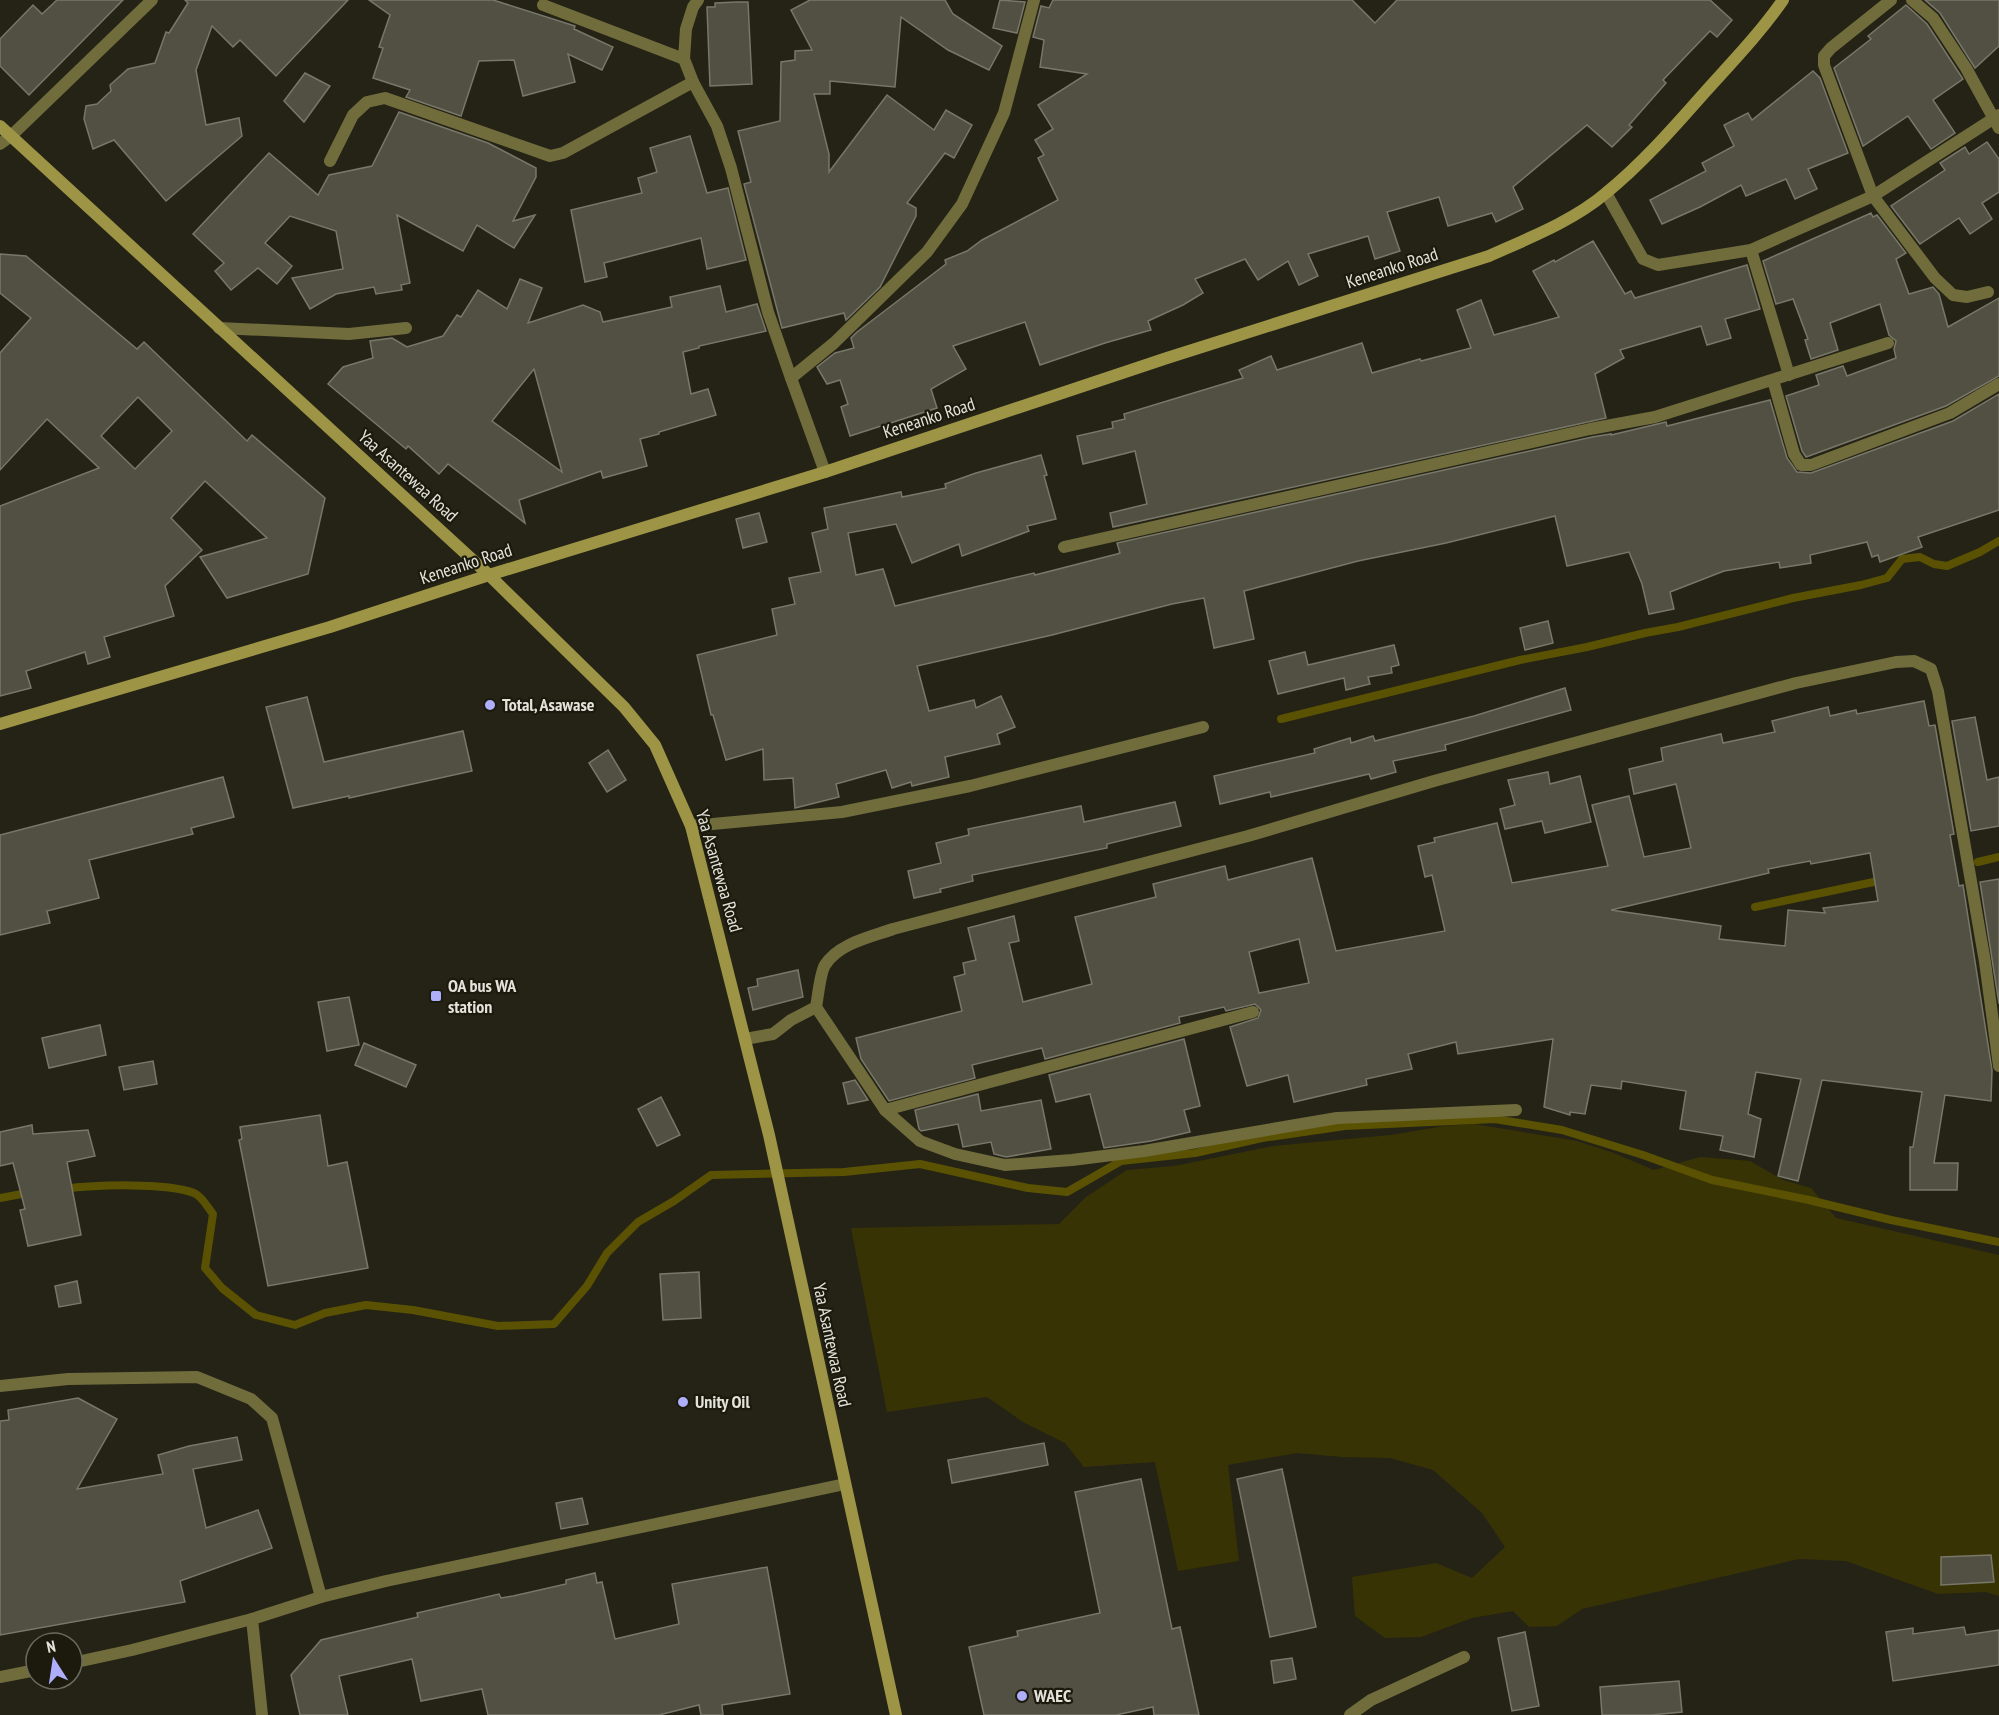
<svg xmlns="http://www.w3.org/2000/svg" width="1999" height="1715" font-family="'PT Sans Narrow',sans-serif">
<rect width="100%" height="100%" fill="#242316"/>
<polygon fill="#383305" points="1474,1124 1577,1141 1611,1152 1654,1170 1700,1157 1750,1161 1783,1180 1811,1188 1836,1218 1999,1255 1999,1596 1985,1592 1938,1594 1846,1561 1799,1559 1582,1609 1557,1626 1529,1627 1513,1611 1472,1618 1421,1637 1385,1638 1355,1616 1352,1577 1436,1563 1472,1578 1505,1547 1482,1513 1433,1470 1390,1458 1342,1457 1297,1453 1228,1465 1239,1561 1178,1571 1155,1462 1084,1467 1065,1443 1023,1422 987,1397 887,1412 851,1228 1059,1224 1086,1197 1127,1170 1174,1166 1273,1146 1391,1135 1444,1126"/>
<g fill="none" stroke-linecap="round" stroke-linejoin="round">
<g stroke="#5a5202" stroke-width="8">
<polyline points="1281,719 1520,660 1587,647 1645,633 1678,627 1793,598 1861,585 1887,578 1902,559 1920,557 1934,564 1947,566 1980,552 1999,541"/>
<polyline points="1978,862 1999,857"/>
<polyline points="1755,907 1883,880"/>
<path d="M63,1189C93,1185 167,1182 194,1193C202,1196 208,1208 213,1214L205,1268L222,1288L256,1315L295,1325L325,1313L366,1305L413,1310L498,1326L554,1324L587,1286L607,1253L638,1222L674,1201L711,1175L844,1172L920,1164L1028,1188L1067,1192L1121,1161L1195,1153L1262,1138L1345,1126L1495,1119L1562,1130L1643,1155L1712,1180L1809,1200L1891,1220L1999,1242"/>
<polyline points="0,1198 32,1192"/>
</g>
</g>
<g fill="#515042" stroke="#787768" stroke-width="1.5" fill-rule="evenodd">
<polygon points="57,0 123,0 29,95 0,66 0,39 33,5 42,14"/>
<polygon points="185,0 348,0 276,76 240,40 233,47 212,26 196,70 206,125 239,118 242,136 166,201 114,140 93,149 84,119 86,106 97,104 111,91 110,85 128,69 155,63 166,32 169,33 188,3"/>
<polygon points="369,0 493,0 575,26 574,29 613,47 602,70 568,54 575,82 523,96 514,60 479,61 461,116 406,97 410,90 373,78 383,48 379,47 390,15"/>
<polygon points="810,0 945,0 953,14 1002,46 989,70 948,50 901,17 895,87 830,81 830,94 814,94 829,154 829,172 887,95 934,130 946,110 972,125 954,158 945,153 907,203 916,208 916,216 880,287 846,320 844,313 782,328 744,184 751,182 738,131 780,121 781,62 795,60 795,51 812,50 791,10"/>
<polygon points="1000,0 1025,2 1017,33 993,28"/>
<polygon points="1053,0 1352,0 1375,23 1397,0 1710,0 1732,20 1717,37 1710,31 1663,80 1666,83 1629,125 1632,127 1612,147 1587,125 1513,187 1523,209 1496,222 1492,213 1448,226 1439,197 1387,212 1400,251 1375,259 1368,236 1308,254 1318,276 1299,285 1288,261 1258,280 1245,259 1195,279 1203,293 1183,305 1148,321 1151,330 1105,343 1040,365 1025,322 953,346 966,369 931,389 937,408 850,436 841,407 848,404 840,380 827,384 817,367 835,353 854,348 851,338 857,332 946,264 945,260 967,251 982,240 1058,200 1038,158 1044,155 1035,140 1053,129 1038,105 1087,74 1040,67 1044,40 1033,37 1041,6 1049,8"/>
<polygon points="1925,0 1999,0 1999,46 1975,68 1940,13"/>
<polygon points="737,2 748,2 752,84 710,86 707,7 715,7 715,3"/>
<polygon points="1906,5 1927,24 1963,79 1933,100 1955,133 1931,149 1908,116 1863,146 1834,68 1871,39 1868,36"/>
<polygon points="1813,71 1820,78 1848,153 1808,169 1817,189 1795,199 1786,179 1746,196 1741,185 1700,207 1662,224 1650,200 1706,171 1702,163 1734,146 1724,125 1748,113 1752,120"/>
<polygon points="305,73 330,86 304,122 284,101"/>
<polygon points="399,112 488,143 536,168 536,177 513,221 535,215 514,248 477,225 463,251 397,215 410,283 401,285 402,290 376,294 374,287 336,294 310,309 292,278 343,269 336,231 290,216 265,243 292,266 277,284 258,268 231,290 215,271 224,263 193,234 269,153 318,195 329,175 372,166"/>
<polygon points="690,136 707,193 728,188 746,260 707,269 701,238 604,263 607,277 585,282 571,210 642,193 638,178 657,172 650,148"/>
<polygon points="1987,142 1999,159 1999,192 1982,203 1992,219 1970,234 1959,218 1920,244 1891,206 1945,170 1940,163 1965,147 1969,154"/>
<polygon points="1871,213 1873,217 1877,215 1906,253 1896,259 1909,294 1933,287 1939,294 1948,327 1999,298 1999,376 1946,406 1806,457 1802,451 1786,396 1819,385 1816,375 1843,366 1847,376 1896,358 1894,349 1896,341 1889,335 1880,304 1830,323 1838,350 1811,359 1805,340 1808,339 1793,299 1776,304 1763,261"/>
<polygon points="1593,241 1625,294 1631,291 1635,298 1747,265 1760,309 1725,319 1731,338 1707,345 1701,326 1620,350 1624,358 1595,374 1606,418 1113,527 1110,513 1147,504 1135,451 1083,464 1077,436 1113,428 1112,422 1125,419 1124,414 1243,378 1239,370 1271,356 1277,370 1362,343 1372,373 1420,359 1421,361 1471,348 1457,310 1481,300 1494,335 1559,317 1533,271 1554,260 1555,262"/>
<path d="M0,254L26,256L137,349L144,342L247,441L252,435L325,498L308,574L227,598L200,557L267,538L205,481L171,518L202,550L165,586L174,616L104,637L110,657L88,664L85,652L26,671L31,688L0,696V506L99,468L47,419L0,470V353L31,318L0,293ZM138,397L172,431L135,469L101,436Z"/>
<path d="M520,279L542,288L528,323L583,305L600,312L603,322L672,307L670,297L720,286L726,312L757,304L766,331L699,346V348L683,352L691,394L708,389L716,415L659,432V434L640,439L647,466L603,478L601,471L519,500L525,523L448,464L439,474L408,446L406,449L328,384L343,367L373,358L370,341L392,338L407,347L443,336L457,315L461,317L478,290L507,309ZM534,369L562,472L492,421Z"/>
<polygon points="1999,394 1999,510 1918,537 1922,547 1880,562 1878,555 1872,557 1867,542 1810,555 1811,563 1780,568 1779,562 1724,571 1670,592 1674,609 1649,614 1642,584 1629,552 1567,566 1555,516 1446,543 1358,561 1244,591 1254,639 1214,648 1204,598 1172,604 1052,635 917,666 929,711 974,700 976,708 1001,696 1015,727 997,734 1000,744 945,757 949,777 912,786 911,782 892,788 886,770 836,784 839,797 795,808 793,778 764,780 763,749 726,760 713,715 711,715 697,655 777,635 772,609 795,604 789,578 821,572 812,533 828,529 824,508 901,492 902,497 946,488 945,484 976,473 1041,455 1047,475 1044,476 1056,519 1027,526 1029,531 962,556 959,544 912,563 896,524 848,533 856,575 883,569 895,606 1034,573 1035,575 1117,554 1120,553 1117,543 1592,437 1611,434 1611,435 1666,422 1667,426 1770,400 1787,458 1797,472 1811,473 1953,421"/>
<polygon points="759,513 767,542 743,548 736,519"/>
<polygon points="1548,621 1553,643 1525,650 1520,628"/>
<polygon points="1394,645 1399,665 1391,667 1392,673 1368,677 1370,684 1346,690 1344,678 1278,694 1269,661 1305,652 1308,665"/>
<polygon points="1565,688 1571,710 1445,745 1446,750 1393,761 1396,772 1371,779 1369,774 1271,797 1270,792 1220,804 1214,776 1315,753 1314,749 1350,738 1351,743 1373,736 1375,741 1474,716"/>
<polygon points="307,697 324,762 463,731 472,771 349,798 349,796 293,808 266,707"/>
<path d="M1924,701L1929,726L1935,725L1954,834L1950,835L1959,886L1963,885L1992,1070L1991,1101L1945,1095L1934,1163H1958L1957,1190H1910V1147H1913L1922,1092L1822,1080L1798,1181L1778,1176L1801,1079L1756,1072L1748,1114L1761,1119L1754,1157L1720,1150L1723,1136L1680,1129L1686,1091L1622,1081L1621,1089L1591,1085L1585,1114L1570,1112V1115L1544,1107L1553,1039L1458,1054L1456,1042L1408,1054L1412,1069L1366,1079L1367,1085L1294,1102L1288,1075L1247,1086L1230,1027L1258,1018L1261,1010L1255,1004L1226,1011L1224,1007L1179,1017L1180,1023L1045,1059L1042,1048L972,1065L975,1078L889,1101L861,1059L856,1038L962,1011L954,977L965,974L963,963L976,960L968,928L1014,916L1019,941L1009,943L1023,1002L1092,984L1075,917L1156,897L1153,884L1225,866L1228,880L1312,858L1336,951L1445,931L1432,875L1425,877L1418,846L1435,842L1434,838L1497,823L1512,883L1608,866L1592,805L1629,796L1644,857L1691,848L1676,784L1634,794L1629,769L1663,761L1661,748L1721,734L1723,743L1775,732L1772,721L1828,707L1830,716L1856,710L1857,714ZM1870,853L1878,901L1823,908L1825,913L1788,910L1785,946L1719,939L1721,926L1611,910L1769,873L1768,869L1810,861L1811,864ZM1299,939L1309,983L1259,993L1249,952Z"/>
<polygon points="1975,717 1987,780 1999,777 1999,826 1971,831 1952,721"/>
<polygon points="608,750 626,780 607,792 589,763"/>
<polygon points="1548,772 1550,784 1580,776 1591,822 1545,833 1542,821 1505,829 1500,809 1515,805 1508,780"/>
<polygon points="223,777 234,817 191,828 193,834 89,860 99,898 47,911 50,923 0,935 0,835"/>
<polygon points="1175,802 1181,826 1107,844 1107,848 972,875 973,881 940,889 941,892 914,898 908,871 941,863 936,843 969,835 968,829 1081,806 1084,822"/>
<polygon points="1999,879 1999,1004 1980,882"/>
<polygon points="798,970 803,997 753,1010 748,988 758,986 757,979"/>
<polygon points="349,997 359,1045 327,1051 318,1002"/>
<polygon points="100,1025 106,1055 49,1068 42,1038"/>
<polygon points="1184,1039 1200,1106 1184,1110 1190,1132 1151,1141 1104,1148 1090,1094 1056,1102 1049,1075"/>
<polygon points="364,1043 416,1065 406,1087 355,1065"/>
<polygon points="153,1061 157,1084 124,1090 119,1067"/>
<polygon points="855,1080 868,1100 848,1104 843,1083"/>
<polygon points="978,1094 981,1111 1041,1100 1051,1149 1006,1157 994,1154 991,1142 963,1147 958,1124 921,1131 919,1129 915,1110"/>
<polygon points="661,1097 680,1135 657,1146 638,1109"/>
<polygon points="320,1115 328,1166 347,1162 368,1268 268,1286 239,1140 242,1139 240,1127"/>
<polygon points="32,1125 33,1134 88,1130 95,1156 67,1162 81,1235 28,1246 20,1210 25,1209 13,1163 0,1166 0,1132"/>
<polygon points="699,1272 701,1318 663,1320 660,1274"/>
<polygon points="77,1281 81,1303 59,1307 55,1286"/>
<polygon points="78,1398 117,1419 77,1489 163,1474 158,1455 189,1446 237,1437 242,1460 193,1469 206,1528 258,1510 272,1548 180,1581 185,1602 0,1635 0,1421 9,1420 8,1410"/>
<polygon points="1044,1443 1048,1465 952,1483 948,1460"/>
<polygon points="1282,1469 1316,1627 1270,1637 1237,1479"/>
<polygon points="1141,1479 1172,1629 1180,1627 1199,1715 1154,1715 1153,1707 1116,1715 984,1715 969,1647 1018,1636 1017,1631 1100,1613 1075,1492"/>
<polygon points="582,1498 588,1524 561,1529 556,1503"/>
<polygon points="1991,1555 1994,1582 1941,1585 1941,1557"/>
<polygon points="767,1567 790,1694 722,1705 723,1715 701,1715 699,1705 659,1715 488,1715 482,1689 421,1701 412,1659 339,1676 348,1715 300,1715 291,1675 321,1640 418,1617 417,1613 499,1594 501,1598 513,1596 566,1584 566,1580 595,1573 597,1583 602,1582 615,1639 679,1624 672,1584"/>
<polygon points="1964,1627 1966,1635 1999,1630 1999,1665 1893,1681 1886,1632 1913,1628 1913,1634"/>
<polygon points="1525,1632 1539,1706 1512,1711 1498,1638"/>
<polygon points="1292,1658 1296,1679 1274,1683 1271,1661"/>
<polygon points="1679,1681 1682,1712 1651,1715 1602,1715 1600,1687"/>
</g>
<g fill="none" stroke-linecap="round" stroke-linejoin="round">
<g stroke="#706c3c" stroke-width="12">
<polyline points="698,0 693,7 686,29 684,59 693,82 717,126 731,168 768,312 791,378"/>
<polyline points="1891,0 1831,48 1824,56 1824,65 1873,196 1935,278 1953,295 1967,297 1988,292"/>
<polyline points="1912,0 1933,18 1966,68 1999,128"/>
<polyline points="543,5 684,59"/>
<polyline points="0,144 11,136 152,0"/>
<polyline points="330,161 353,115 367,102 385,98 550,156 563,153 693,82"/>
<polyline points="1606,193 1643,259 1658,265 1751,250 1873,196 1999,115"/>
<polyline points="1751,250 1789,375"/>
<polyline points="219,328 349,334 406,328"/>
<polyline points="1773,380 1794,454 1801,465 1811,465 1950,413 1999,384"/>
<polyline points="825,472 791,378 834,343 927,252 962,204 1004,113 1034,0"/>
<polyline points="1064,547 1590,429 1655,417 1888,343"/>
<polyline points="691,826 842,812 970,786 1203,727"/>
<polyline points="816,1007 885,1110 920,1141 955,1154 1005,1165 1072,1160 1144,1151 1337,1118 1516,1110"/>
<path d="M745,1039L773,1034L791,1020L816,1007C818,997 820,973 825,965C839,943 871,937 893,929L1248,836L1434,781L1796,683L1896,662L1914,661L1931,669L1938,691L1985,962L1999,1066"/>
<polyline points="885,1110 1253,1012"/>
<polyline points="0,1386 68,1379 197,1377 251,1399 272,1418 321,1597"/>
<polyline points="252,1619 262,1715"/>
<polyline points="72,1663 132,1650 252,1619 321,1597 386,1581 845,1484"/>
<polyline points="0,1677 36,1670"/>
<polyline points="1350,1715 1371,1700 1464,1657"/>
</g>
<g stroke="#9d9545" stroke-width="12">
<polyline points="0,126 489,575 624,707 655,745 691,826 769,1135 896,1715"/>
<path d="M0,724L330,627L489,575L825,472L1167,358L1489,256C1529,238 1573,221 1606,193C1643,163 1675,126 1706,91C1733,61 1760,33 1783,0"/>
</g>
</g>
<g fill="#aeaefa" stroke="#1b1a0d" stroke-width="2">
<circle cx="490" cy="705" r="6"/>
<rect x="430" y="990" width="12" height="12" rx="3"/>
<circle cx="683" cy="1402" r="6"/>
<circle cx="1022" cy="1696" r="6"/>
</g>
<g text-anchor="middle" stroke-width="4.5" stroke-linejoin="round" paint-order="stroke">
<g font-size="18" fill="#e4e3db" stroke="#1b1a0d">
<text transform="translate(1392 268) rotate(-18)" y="6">Keneanko Road</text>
<text transform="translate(929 418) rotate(-18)" y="6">Keneanko Road</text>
<text transform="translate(408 476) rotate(42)" y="6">Yaa Asantewaa Road</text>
<text transform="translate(466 564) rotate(-18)" y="6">Keneanko Road</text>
<text transform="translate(719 871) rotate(74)" y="6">Yaa Asantewaa Road</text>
<text transform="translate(832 1345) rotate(78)" y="6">Yaa Asantewaa Road</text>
</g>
<g font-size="18" font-weight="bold" fill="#e4e3db" stroke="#1b1a0d" text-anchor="start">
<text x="502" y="711">Total, Asawase</text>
<text x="448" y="992">OA bus WA<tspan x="448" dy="21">station</tspan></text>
<text x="695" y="1408">Unity Oil</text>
<text x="1034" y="1702">WAEC</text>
</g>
</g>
<g transform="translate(54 1661) rotate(348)"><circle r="28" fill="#1b1a0d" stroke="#6b6a5f" stroke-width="1.5"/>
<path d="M0-4.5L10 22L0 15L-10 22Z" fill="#aeaefa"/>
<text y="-9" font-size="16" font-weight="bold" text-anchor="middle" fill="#e4e3db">N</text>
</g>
</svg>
